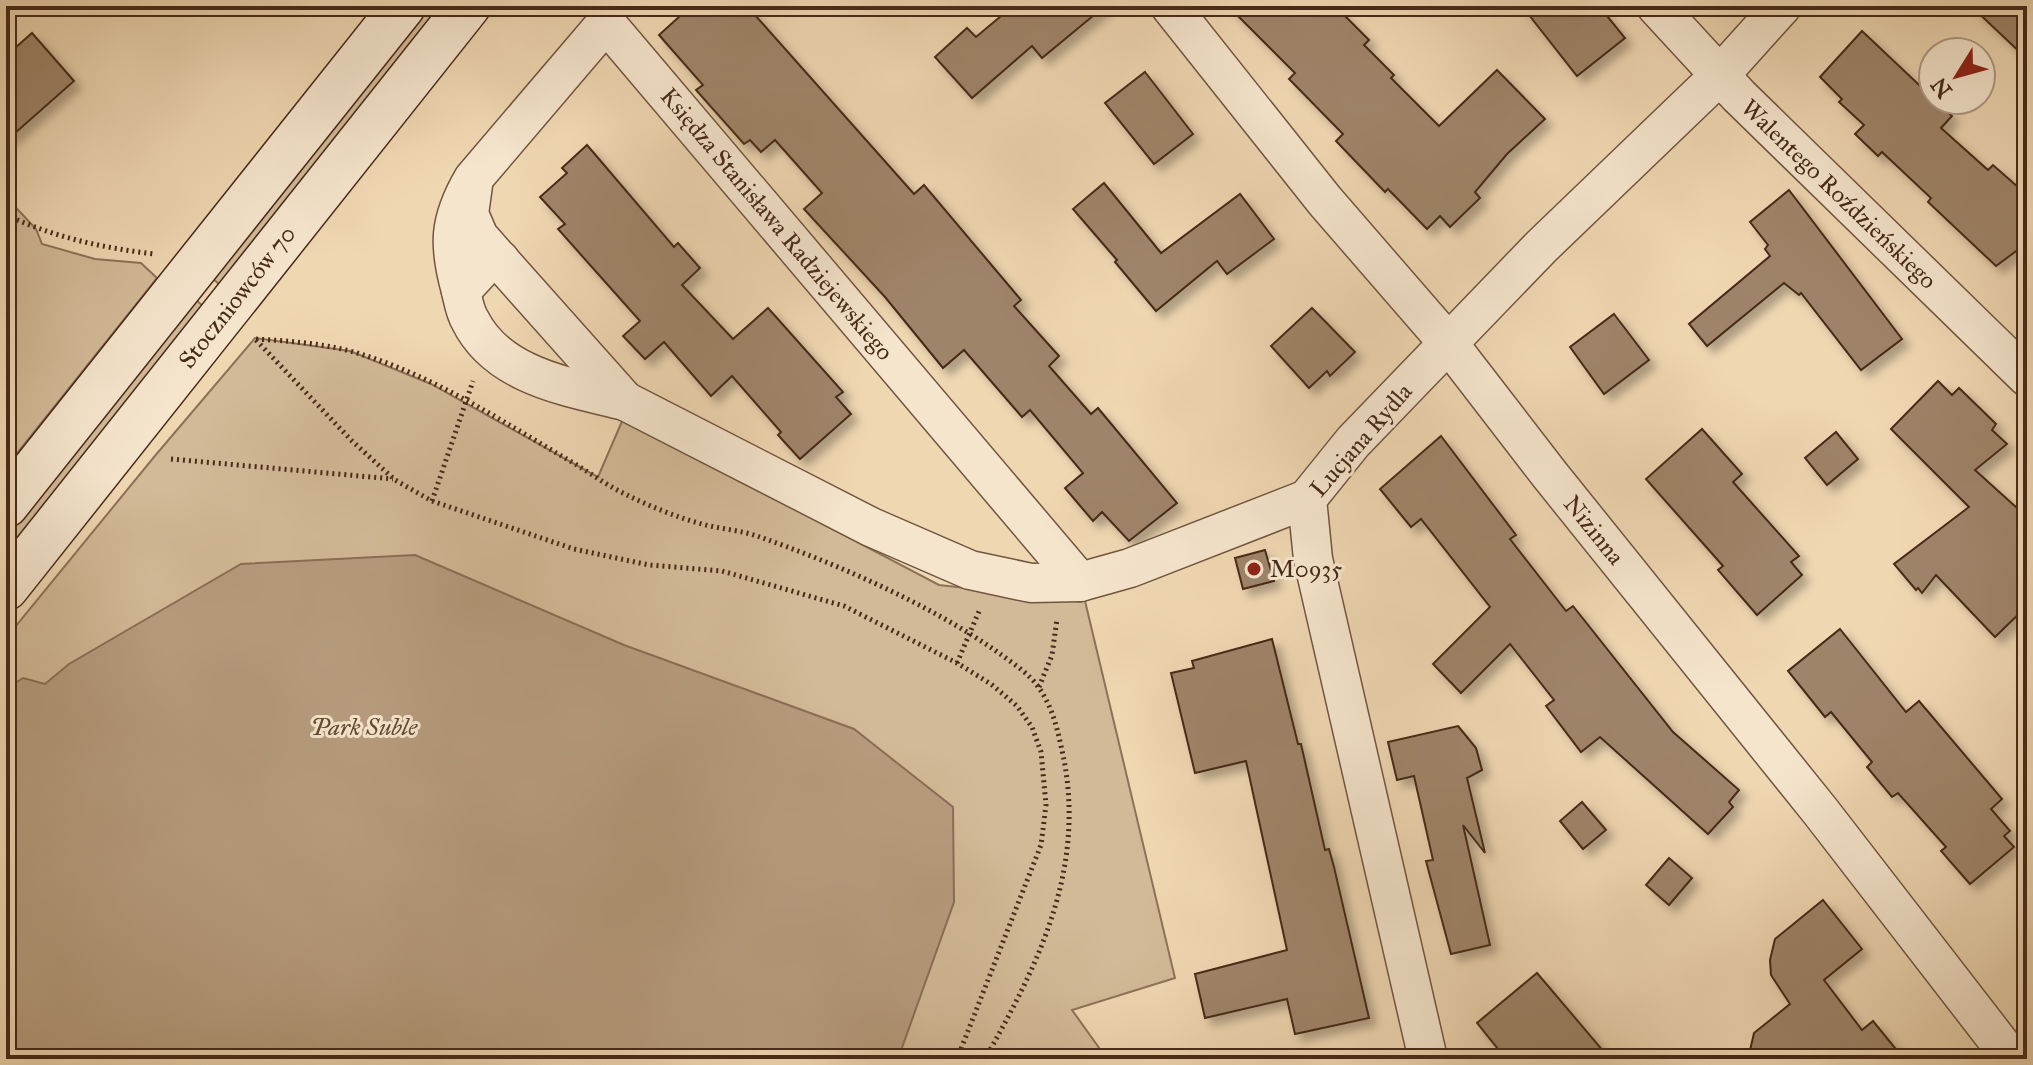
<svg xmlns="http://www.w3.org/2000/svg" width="2033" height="1065" font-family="'IM FELL Great Primer',serif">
<defs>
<filter id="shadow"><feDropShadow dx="7" dy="7" stdDeviation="4" flood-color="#0004"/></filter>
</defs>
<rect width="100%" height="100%" fill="#efd7b2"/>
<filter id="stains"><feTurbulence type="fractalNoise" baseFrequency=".0025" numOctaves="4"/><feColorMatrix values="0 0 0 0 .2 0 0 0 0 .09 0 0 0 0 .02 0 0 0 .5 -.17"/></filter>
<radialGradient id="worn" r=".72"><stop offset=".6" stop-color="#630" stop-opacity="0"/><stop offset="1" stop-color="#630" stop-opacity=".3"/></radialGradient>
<g fill="#d2ba98" stroke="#8c7258" stroke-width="2">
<polygon points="428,6 441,6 220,285 212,278"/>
<polygon points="6,197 36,229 42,244 95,259 141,263 157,278 6,467"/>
<polygon points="195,299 203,306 6,552 6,536"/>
<polygon points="255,338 350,351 431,384 598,477 623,419 939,585 1085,601 1175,978 1072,1010 1107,1059 6,1059 6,638 154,457"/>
</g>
<polygon fill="#b69c7e" stroke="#8a6e56" stroke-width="2" points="415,555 624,645 854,729 953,807 954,902 898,1059 6,1059 6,735 9,731 12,685 23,678 45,684 69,664 241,564"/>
<g fill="#9e8469" stroke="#472a19" stroke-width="2" filter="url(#shadow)">
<polygon points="691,6 747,6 914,194 924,185 1021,300 1014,306 1059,356 1049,366 1091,414 1098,408 1177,503 1129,541 1102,512 1093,521 1065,488 1083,473 1030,410 1022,417 964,350 943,368 885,297 804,209 822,193 775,140 761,152 750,140 744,144 696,90 703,85 659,35"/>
<polygon points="1013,6 1105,6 1042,58 1032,46 972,98 935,57 967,28 976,37"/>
<polygon points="1228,6 1335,6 1369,40 1364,45 1394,75 1391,78 1439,126 1497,70 1545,119 1507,154 1475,192 1480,198 1450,227 1440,216 1427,229 1388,189 1385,192 1336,141 1343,134 1289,79 1295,73"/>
<polygon points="1522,6 1599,6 1625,38 1577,76"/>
<polygon points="1971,6 2027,6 2027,59"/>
<polygon points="1862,31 1952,116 1941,128 1988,170 1993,165 2027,195 2027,243 1996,266 1928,202 1931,198 1882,152 1878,156 1855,134 1864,125 1839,102 1842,99 1820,77"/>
<polygon points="32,33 74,81 6,141 6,56"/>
<polygon points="1145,72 1193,134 1154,164 1105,103"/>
<polygon points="587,145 674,247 678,243 700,268 682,285 733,339 768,308 843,392 836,397 851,414 800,459 778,435 781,432 732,376 711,396 664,342 645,359 623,336 640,321 558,229 565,224 540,197 567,173 562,168"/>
<polygon points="1104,183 1161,253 1240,194 1274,239 1227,274 1217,261 1156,311 1115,262 1117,260 1073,209"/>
<polygon points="1789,190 1902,339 1861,370 1801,293 1799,295 1784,283 1707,346 1689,324 1770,256 1765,249 1768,245 1750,222"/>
<polygon points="1312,308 1355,352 1330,376 1327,371 1309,388 1271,346"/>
<polygon points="1614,314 1649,360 1604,394 1570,347"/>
<polygon points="1938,381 1952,395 1959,388 1996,424 1992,430 2007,444 1975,470 2027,517 2027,606 1995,637 1936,575 1922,593 1918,588 1916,590 1894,564 1969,507 1891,429"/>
<polygon points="1702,429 1742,474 1733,482 1799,556 1791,562 1802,575 1757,615 1718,570 1723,566 1646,479"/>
<polygon points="1836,432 1858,459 1827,485 1805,458"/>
<polygon points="1441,436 1516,535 1510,539 1566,611 1573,606 1673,732 1739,790 1729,802 1733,807 1708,834 1600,737 1581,752 1546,706 1554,700 1510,644 1461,693 1433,664 1490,607 1421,519 1411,527 1380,489"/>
<polygon points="1265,550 1274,581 1243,589 1235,558"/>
<polygon points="1840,629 1906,712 1919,701 2002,799 1991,809 2010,831 2004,836 2014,847 1970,884 1941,851 1946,847 1898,793 1892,797 1867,767 1872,762 1831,712 1825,717 1788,671"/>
<polygon points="1272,639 1298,744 1301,744 1325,850 1329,849 1334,867 1369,1018 1295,1034 1287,999 1205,1018 1195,974 1287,950 1246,761 1195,773 1171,673 1194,668 1192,661"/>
<polygon points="1458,726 1476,748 1482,770 1467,778 1485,853 1463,825 1490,945 1451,954 1426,861 1433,860 1414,776 1397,780 1388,742"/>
<polygon points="1582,802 1606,830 1583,849 1560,821"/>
<polygon points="1669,858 1692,878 1669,905 1646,885"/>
<polygon points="1823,900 1862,949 1824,980 1862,1030 1873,1021 1904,1059 1748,1059 1754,1033 1790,1004 1771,975 1770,960 1775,939"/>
<polygon points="1537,973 1610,1059 1506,1059 1477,1023"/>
</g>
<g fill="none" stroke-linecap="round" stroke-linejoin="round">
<defs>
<g id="street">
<polyline points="1170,6 1325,201 1449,344 1550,475 1821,812 2012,1059"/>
<polyline points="1656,6 1739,96 2027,377"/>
<polyline points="473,185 469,214 479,237 625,401 871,527 970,570 1031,583 1080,582"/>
<path d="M500,260L485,265L461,291C448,245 449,220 473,179L606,23L1080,582L1130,568L1307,499"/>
<path d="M461,291C463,300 465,312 470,320C498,377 570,387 625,401"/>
<polyline points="1428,1059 1313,559 1307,499 1353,442 1541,247 1719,76 1782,6"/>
</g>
<g id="secondary">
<polyline points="6,505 403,6"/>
<polyline points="6,588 468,6"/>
</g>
</defs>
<use href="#street" stroke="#71553f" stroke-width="41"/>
<use href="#secondary" stroke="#472a19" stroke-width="47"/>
<g stroke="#472a19" stroke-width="5" stroke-dasharray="2 4" stroke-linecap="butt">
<path d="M6,215C54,237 102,248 155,254"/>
<path d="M256,339C288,341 319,343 350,351C427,372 497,418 565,458C585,469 604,484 625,494C649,506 676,517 702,524C720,529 739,530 757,536C835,563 929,604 996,651C1011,662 1029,673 1039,688C1054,709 1059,736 1064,760C1085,871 1038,965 985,1059"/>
<polyline points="256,340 352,441 395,480 432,501 574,549 649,565 722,571 844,606 957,663 991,684 1017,706 1032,727 1041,752 1046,805 1041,845 957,1059"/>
<polyline points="171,459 393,479"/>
<polyline points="432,501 473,381"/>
<polyline points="6,638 13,628"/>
<polyline points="957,663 980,609"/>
<polyline points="1039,687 1052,655 1057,619"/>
</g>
<use href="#street" stroke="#f5e5cd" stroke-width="38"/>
<use href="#secondary" stroke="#f5e5cd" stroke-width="44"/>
</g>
<circle fill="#8f2418" stroke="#f5e5cd" stroke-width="3" cx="1254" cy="569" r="8"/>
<g text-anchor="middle" stroke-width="6" stroke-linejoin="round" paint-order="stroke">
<g font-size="24" fill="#472a19" stroke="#f5e5cd">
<text transform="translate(1839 194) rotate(44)" y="8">Walentego Roździeńskiego</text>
<text transform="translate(777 224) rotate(50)" y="8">Księdza Stanisława Radziejewskiego</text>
<text transform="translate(237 297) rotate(-52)" y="8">Stoczniowców 70</text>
<text transform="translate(1361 440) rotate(-49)" y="8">Lucjana Rydla</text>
<text transform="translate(1594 530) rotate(51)" y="8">Nizinna</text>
</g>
<g font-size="24" fill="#472a19" stroke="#f5e5cd" text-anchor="start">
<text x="1270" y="577">M0935</text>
</g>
<g font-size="24" font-style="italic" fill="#634732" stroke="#f5e5cd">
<text x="364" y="735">Park Suble</text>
</g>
</g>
<rect width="2033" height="1065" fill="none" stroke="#efd7b2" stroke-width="32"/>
<rect x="8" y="8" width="2017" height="1049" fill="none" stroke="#472a19" stroke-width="4"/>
<rect x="16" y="16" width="2001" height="1033" fill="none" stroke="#472a19" stroke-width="2"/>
<g transform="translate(1957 76) rotate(233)"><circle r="38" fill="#f5e5cd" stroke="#af9a85" stroke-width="2"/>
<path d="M0-6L14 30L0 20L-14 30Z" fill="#8f2418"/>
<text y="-12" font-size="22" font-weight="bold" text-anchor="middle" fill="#472a19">N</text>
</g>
<rect width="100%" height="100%" filter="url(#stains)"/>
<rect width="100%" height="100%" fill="url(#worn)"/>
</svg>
